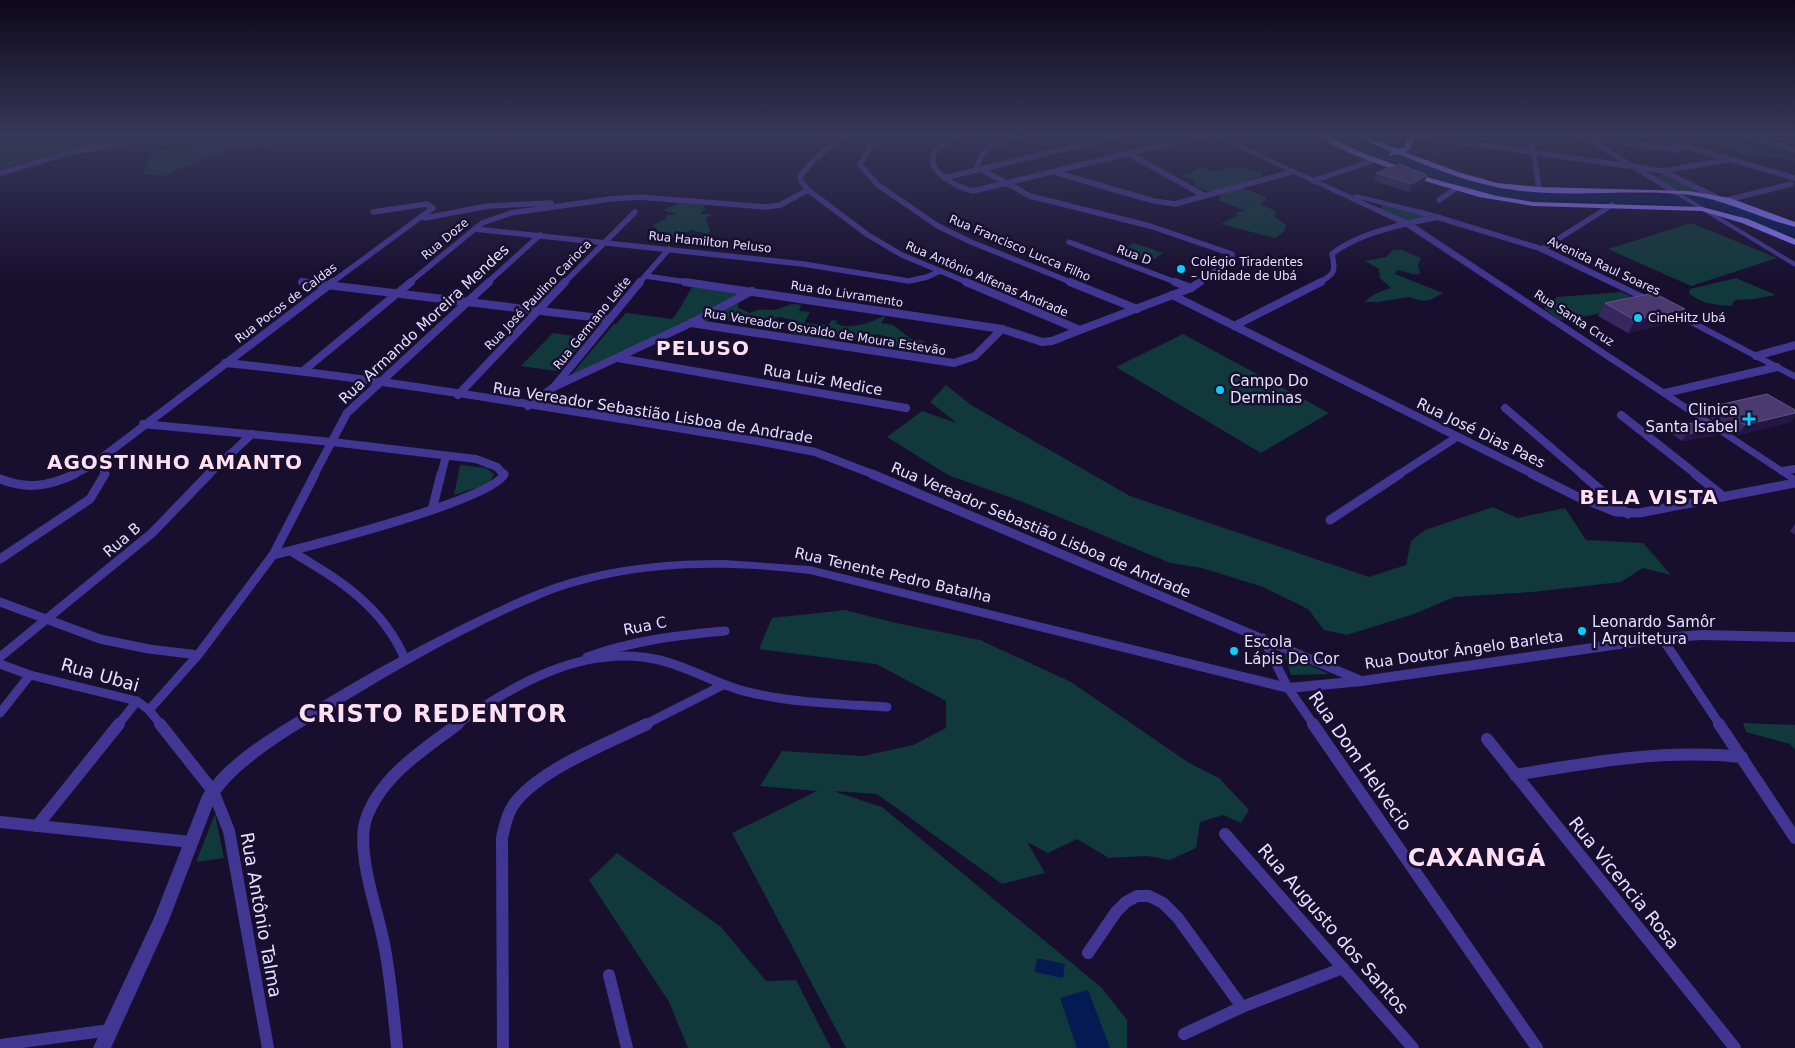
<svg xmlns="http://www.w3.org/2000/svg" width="1795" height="1048" font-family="'DejaVu Sans',sans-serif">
<rect width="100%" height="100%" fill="#180f2f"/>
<g fill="#11383a">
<polygon points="0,134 189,134 53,154 0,169"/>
<polygon points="198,134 340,134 303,142 229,148 164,176 143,174 152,153 173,146 194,147 210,141"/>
<polygon points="1683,134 1706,134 1795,158 1795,161 1773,156 1759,156 1741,152 1716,142"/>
<polygon points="1201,167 1217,172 1232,167 1260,171 1263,175 1249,180 1242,188 1268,198 1260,204 1275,211 1275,217 1286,225 1284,232 1275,238 1221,224 1236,216 1237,212 1245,211 1219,200 1221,196 1194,186 1195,182 1191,178 1178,176 1189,173"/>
<polygon points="1666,174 1706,193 1677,190 1651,176"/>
<polygon points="679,203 704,205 705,209 700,214 712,214 706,218 710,231 708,234 691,230 676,237 655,233 657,229 653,225 666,219 667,215 677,214 663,210"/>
<polygon points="1383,205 1432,216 1409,223 1380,210"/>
<polygon points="1691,223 1777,258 1691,286 1608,249"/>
<polygon points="1134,243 1163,253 1150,262 1121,251"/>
<path d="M1393,250H1402L1421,258L1418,265L1420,274C1412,276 1405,270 1397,270L1395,274L1443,293L1430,300L1423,301L1408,297L1378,302H1365C1372,294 1381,291 1391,288L1380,278L1379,269L1365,261L1386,257Z"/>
<path d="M1736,278L1776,295L1754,299L1735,300L1731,306C1716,305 1701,304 1689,293L1690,289Z"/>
<path d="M692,287L738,293V308L750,313C762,306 766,312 778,309C790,306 785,303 801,305L799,311L810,312L804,323L828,325L832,320L838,321L835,323C849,331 872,322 886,315L881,323L893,325L911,339L924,341V345H900L898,348L888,344L889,337L876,334L874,336L865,334L861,340L833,338L825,342L794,334L788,327L792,320L780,317L763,322L741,316L735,320L728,321L730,317L722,316L705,321H688L571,375L614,324H616L626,313L672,319C681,309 685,298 692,287Z"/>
<path d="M1621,292L1631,296C1613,315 1585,316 1559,320L1544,308L1557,297Z"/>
<polygon points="553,333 587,338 557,371 521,366"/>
<polygon points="1183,334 1329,413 1261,453 1116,367"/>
<polygon points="946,385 971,405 1130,496 1369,577 1406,565 1411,541 1425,530 1493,507 1517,518 1565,508 1586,540 1643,543 1671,575 1643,568 1621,582 1532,592 1454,597 1414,614 1347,635 1324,630 1308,609 1263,587 1202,568 1170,563 1023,502 948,475 887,437 922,411 957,423 930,402"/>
<polygon points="460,465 486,468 494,474 489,484 454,495"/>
<polygon points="845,610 896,623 980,640 1071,682 1189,763 1219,778 1249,810 1241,823 1223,815 1200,822 1196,848 1170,860 1147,856 1109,858 1077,839 1048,853 1027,842 1045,873 1002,884 877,794 833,791 882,807 1102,988 1127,1020 1127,1048 846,1048 732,833 817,791 760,786 782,751 863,756 913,745 946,728 946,701 876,664 759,649 772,618"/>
<polygon points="1284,654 1329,674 1291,675"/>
<polygon points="1743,723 1795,725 1795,750 1790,744 1746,732"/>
<polygon points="215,814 224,858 196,862"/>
<polygon points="617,853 721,927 766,981 796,980 831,1048 688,1048 669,1002 589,880"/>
</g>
<g fill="#051a52">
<polygon points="1037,958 1065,964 1063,978 1035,972"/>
<polygon points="1088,990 1110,1048 1077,1048 1060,998"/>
</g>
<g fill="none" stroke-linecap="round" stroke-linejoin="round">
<polygon fill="#051a52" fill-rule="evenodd" points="1331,134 1347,134 1373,146 1473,183 1514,191 1706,198 1735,205 1795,228 1795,237 1725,211 1706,206 1514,199 1465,189 1365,152"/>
<g stroke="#423693" stroke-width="5.5">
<polyline points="845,134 813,161 800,176 801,181 808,190 868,235 902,255 969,283"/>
<polyline points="881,134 874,141 860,165 878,185 938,226 971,242 1073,283"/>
<path d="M964,134C954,139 940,143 934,154C925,172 960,188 973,191L1196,137"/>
<path d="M1030,134C1010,138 982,144 977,167L1030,196L1150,226L1232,254V259L1198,283"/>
<polyline points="1168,134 1196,137 1211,134"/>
<polyline points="1531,134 1539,189"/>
<polyline points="1570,134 1679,150"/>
<polyline points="1642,134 1795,178"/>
<polyline points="1738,134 1795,150"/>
<polyline points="1414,135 1663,171 1718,198"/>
<polyline points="1587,138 1675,192"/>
<polyline points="1129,154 1205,196"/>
<polyline points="1663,171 1727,160"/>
<polyline points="1054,172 1154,201 1175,204 1292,172"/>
<polyline points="0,173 69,153 134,140"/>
<polyline points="944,178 1110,138 1167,142"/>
<polyline points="1313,181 1374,160"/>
<polyline points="1439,200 1455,189"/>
<polyline points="1727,200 1791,184"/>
<polyline points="425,218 488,206 551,203"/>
<polyline points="475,229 803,264 909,281 927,277 940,271"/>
<polyline points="1069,242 1178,283"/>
<polyline points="1542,249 1612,205"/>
<polyline points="646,276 693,283"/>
<polyline points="302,282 311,283"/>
<polyline points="331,283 433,208 427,204 373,212"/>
<polyline points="409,283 482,223 511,213 610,199 639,197 766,207 780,205 808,190"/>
<polyline points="487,283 540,235"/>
<polyline points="564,283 635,212"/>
<polyline points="639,283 669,249"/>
<path d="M1318,283C1335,274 1336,272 1332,254C1358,233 1406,223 1439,217"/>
</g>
<g stroke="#423693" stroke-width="8">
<polyline points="302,282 608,319"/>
<polyline points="685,282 1002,329 1042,342 1052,341 1080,330"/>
<polyline points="966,282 1080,330 1191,288 1200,282"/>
<polyline points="1070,282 1137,309"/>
<polyline points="1175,282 1191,288"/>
<polyline points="1172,295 1535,475"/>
<polyline points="691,323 954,363 975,356 1002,329"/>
<polyline points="1234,326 1321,282"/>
<polyline points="1756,356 1795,345"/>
<polyline points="618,358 906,408"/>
<path d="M225,363C403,381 580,413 757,441L815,452L875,475"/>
<polyline points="303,371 411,282"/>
<polyline points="554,387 691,323 752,291"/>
<polyline points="1665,393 1777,367"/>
<polyline points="458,395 565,282"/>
<polyline points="528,406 554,387 640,282"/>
<polyline points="1505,408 1583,475"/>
<polyline points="1621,415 1697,475"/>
<polyline points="143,424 332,442 476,459 497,467 504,475"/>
<polyline points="104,457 104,475"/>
<polyline points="1782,471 1795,469"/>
<polyline points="72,475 91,466 333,282"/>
<polyline points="208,475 252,434"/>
<polyline points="314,475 347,413 489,282"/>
<polyline points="441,475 446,456"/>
<polyline points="1398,475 1457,437"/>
</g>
<g stroke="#423693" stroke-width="9">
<polyline points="872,474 1362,681"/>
<polyline points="1532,474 1576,496 1616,512 1639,513 1795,483"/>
<polyline points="1582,474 1628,514"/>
<polyline points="1695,474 1724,497"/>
<path d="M0,479C27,490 49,486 75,474"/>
<polyline points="432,510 441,474"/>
<polyline points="1330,520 1400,474"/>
<path d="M291,551C339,580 382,605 405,659"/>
<path d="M273,555C306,547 496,499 504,474"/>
<polyline points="0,559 90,499 105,474"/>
<polyline points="0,602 100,639 149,649 198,655"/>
<polyline points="1263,638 1288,688 1314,725"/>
<polyline points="1662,638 1720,725"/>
<polyline points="0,657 152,533 209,474"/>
<path d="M587,657C632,641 677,635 725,631"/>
<polyline points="0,664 30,675 137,701 149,710 161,725"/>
<polyline points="149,710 198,655 273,555 315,474"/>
<polyline points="0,713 30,675"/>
<polyline points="118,725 137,701"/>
<path d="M456,725C514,684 585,643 659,660C690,667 717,685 748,692C793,703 841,704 887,707"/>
<polyline points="644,725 723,685"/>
</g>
<g stroke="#423693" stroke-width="12">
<polyline points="160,724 213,791 229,831 268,1048"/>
<polyline points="1313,724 1537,1048"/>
<polyline points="1719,724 1795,838"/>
<polyline points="1487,739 1735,1048"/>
<path d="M1515,775C1591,762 1665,749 1742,757"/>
<polyline points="0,822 191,842"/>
<polyline points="37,826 119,724"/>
<polyline points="1225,834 1413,1048"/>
<polyline points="1088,953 1116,912 1126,902 1137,896 1149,896 1163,903 1178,918 1242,1007"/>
<polyline points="609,975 627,1048"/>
<polyline points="1184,1034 1242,1007 1343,968"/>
<polyline points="0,1045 110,1030"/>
<path d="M397,1048C394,1015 391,982 385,949C379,913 355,853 366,819C380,777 424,749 458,724"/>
<path d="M503,1048L502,838C505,824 508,810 518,799C546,767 608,743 647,724"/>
</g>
<g fill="#423693" fill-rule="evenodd">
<polygon points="1209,134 1217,134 1353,196 1356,194 1430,212 1545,247 1656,300 1656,304 1650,304 1539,251 1424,216 1359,199 1411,222 1795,476 1795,484 1405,226"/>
<polygon points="1673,191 1677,191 1795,262 1795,267 1673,193"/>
<polygon points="1667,306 1795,373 1795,380 1664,311 1663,309"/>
<path d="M724,560L810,566L1288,683L1362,676L1662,633L1701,630L1795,632V642L1701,640L1662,643L1362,686L1288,693L810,574C743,566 674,564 607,578C590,582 573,586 556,592C477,623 401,667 329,711C294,732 231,768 213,805L169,920L111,1048H93L154,918L202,796C223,758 286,723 323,701C374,670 426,642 480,616C509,602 539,588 570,579C620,564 672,560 724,560Z"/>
</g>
<g fill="#8675ff" fill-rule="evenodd">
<polygon points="1316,134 1324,134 1358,151 1430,178 1497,196 1533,202 1702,207 1748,219 1795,239 1795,245 1742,223 1702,211 1533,206 1479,197 1425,181 1362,158 1334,146"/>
<path d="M1350,134H1360L1398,149L1404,147L1410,134H1417L1410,150L1405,152L1458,172L1497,183L1539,187L1689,191L1730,198L1795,222V227C1759,218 1727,200 1690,195C1626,188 1559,200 1496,187C1462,180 1430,167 1398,154L1390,156L1389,154L1392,152Z"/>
</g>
</g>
<g fill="#37275e">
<polygon points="1439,134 1449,140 1445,150 1434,154 1435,143"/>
<polygon points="1659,134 1670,134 1667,136"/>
<polygon points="1376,173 1427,175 1424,183 1409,192 1374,181"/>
<polygon points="1605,303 1685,309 1678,321 1628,333 1598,316"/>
<polygon points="1714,406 1791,422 1738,435 1708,416"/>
<polygon points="1675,426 1722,428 1717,435 1682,441 1671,433"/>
<polygon points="1795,524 1795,535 1790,531"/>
</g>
<g fill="#231544">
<polygon points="1449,140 1445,150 1434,154 1437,143"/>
<polygon points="1427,175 1424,183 1409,192 1412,184"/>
<polygon points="1685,309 1678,321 1628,333 1635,320"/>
<polygon points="1795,413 1795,416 1791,422 1738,435 1745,425"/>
<polygon points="1722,428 1717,435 1682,441 1687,434"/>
</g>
<g fill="#4a3a6f" stroke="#625486">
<polygon points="1439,134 1449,134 1449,140 1437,143"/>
<polygon points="1399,164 1427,175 1412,184 1376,173"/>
<polygon points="1654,293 1685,309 1635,320 1605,303"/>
<polygon points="1767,394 1795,410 1795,413 1745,425 1714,406"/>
<polygon points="1710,420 1722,428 1687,434 1675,426"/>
</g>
<linearGradient id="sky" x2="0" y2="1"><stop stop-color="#0d081a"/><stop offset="0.48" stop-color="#373758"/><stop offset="1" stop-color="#373758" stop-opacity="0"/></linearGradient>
<rect width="1795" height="281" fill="url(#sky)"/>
<g fill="#0aceff" stroke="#180f2f" stroke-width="2">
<circle cx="1181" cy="269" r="5"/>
<circle cx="1638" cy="318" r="5"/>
<circle cx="1220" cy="390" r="5"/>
<path d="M1746.5 411.5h5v5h5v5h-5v5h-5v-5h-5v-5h5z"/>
<circle cx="1582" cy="631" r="5"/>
<circle cx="1234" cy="651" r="5"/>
</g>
<g text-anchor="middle" stroke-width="5" stroke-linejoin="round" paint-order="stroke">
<g font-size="12" fill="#e5deff" stroke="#180f2f">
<text transform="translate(445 239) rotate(-40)" y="4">Rua Doze</text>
<text transform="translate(710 242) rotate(6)" y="4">Rua Hamilton Peluso</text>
<text transform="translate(1020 248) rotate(23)" y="4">Rua Francisco Lucca Filho</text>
<text transform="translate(1134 255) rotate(21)" y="4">Rua D</text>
<text transform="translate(1604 266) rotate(25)" y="4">Avenida Raul Soares</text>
<text transform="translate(987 279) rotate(23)" y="4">Rua Antônio Alfenas Andrade</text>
<text transform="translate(847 294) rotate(9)" y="4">Rua do Livramento</text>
<text transform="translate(538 295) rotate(-46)" y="4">Rua José Paulino Carioca</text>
<text transform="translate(286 303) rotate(-37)" y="4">Rua Pocos de Caldas</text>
<text transform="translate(1574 318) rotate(33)" y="4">Rua Santa Cruz</text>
<text transform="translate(592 323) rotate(-51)" y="4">Rua Germano Leite</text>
<text transform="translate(825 332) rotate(9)" y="4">Rua Vereador Osvaldo de Moura Estevão</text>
</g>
<g font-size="12" fill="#e5deff" stroke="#180f2f" text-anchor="start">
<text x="1191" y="266">Colégio Tiradentes<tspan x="1191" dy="14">– Unidade de Ubá</tspan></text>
<text x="1648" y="322">CineHitz Ubá</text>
</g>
<g font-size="15" fill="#e5deff" stroke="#180f2f">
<text transform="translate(424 324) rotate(-43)" y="5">Rua Armando Moreira Mendes</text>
<text transform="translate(823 380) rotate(10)" y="5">Rua Luiz Medice</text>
<text transform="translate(653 413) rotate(9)" y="5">Rua Vereador Sebastião Lisboa de Andrade</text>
<text transform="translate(1481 433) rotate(26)" y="5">Rua José Dias Paes</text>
<text transform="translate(1041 530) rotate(23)" y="5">Rua Vereador Sebastião Lisboa de Andrade</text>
<text transform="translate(122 540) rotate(-41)" y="5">Rua B</text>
<text transform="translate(893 575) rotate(13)" y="5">Rua Tenente Pedro Batalha</text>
<text transform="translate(645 626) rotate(-11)" y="5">Rua C</text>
<text transform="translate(1464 650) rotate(-8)" y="5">Rua Doutor Ângelo Barleta</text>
</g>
<g font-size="15" fill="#e5deff" stroke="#180f2f" text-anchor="start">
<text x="1230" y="386">Campo Do<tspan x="1230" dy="17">Derminas</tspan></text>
<text x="1738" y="415" text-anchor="end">Clinica<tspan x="1738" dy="17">Santa Isabel</tspan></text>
<text x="1592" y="627">Leonardo Samôr<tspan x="1592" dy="17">| Arquitetura</tspan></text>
<text x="1244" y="647">Escola<tspan x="1244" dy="17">Lápis De Cor</tspan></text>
</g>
<g font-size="18" fill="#e5deff" stroke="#180f2f">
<text transform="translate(100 675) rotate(16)" y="6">Rua Ubai</text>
<text transform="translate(1360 761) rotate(55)" y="6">Rua Dom Helvecio</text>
<text transform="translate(1624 883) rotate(51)" y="6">Rua Vicencia Rosa</text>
<text transform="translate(261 915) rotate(80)" y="6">Rua Antônio Talma</text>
<text transform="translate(1333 929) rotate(49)" y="6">Rua Augusto dos Santos</text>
</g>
<g font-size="20" font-weight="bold" letter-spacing="1" fill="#ffe0f0" stroke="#180f2f">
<text x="703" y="355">PELUSO</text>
<text x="175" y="469">AGOSTINHO AMANTO</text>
<text x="1649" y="504">BELA VISTA</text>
</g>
<g font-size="24" font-weight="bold" letter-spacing="1" fill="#ffe0f0" stroke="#180f2f">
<text x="433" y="722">CRISTO REDENTOR</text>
<text x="1477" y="866">CAXANGÁ</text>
</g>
</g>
</svg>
